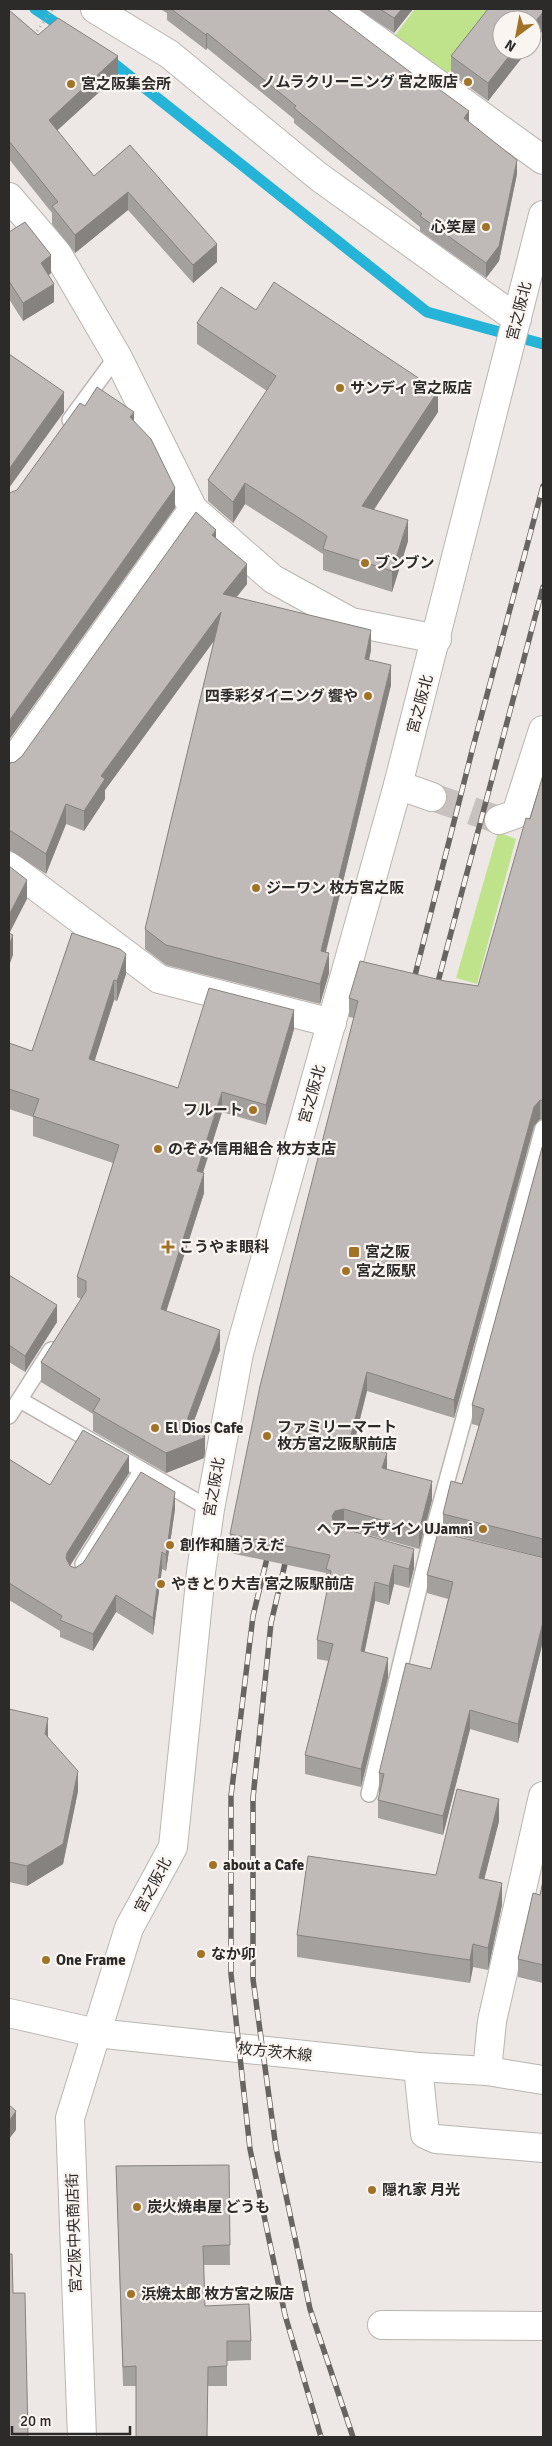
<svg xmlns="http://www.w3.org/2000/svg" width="552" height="2446" font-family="Signika,'Noto Sans JP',sans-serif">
<rect width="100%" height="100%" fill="#ede8e5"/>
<g fill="#bee38a">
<polygon points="415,9 497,9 445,78 391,41"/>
<polygon points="498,832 516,839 477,984 456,978"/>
</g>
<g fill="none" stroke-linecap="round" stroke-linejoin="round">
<g stroke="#25b4d8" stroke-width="11">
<polyline points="35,9 65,29"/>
<polyline points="107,58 427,312 543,344"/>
</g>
<polyline stroke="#c7c2c0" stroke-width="28" stroke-dasharray="28 14" stroke-linecap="butt" points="432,797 499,820"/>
<defs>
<g id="service">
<polyline points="70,420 117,356"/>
<polyline points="20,1400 210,1509"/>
<polyline points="9,1416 51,1350"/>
<polyline points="83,1564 142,1470"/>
<polyline points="369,1794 431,1539 543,1128"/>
</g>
<g id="minor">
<polyline points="95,9 169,54 319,177 517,319"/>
<polyline points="334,9 543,160"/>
<polyline points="9,197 57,253 117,356 193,509 273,579 351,622 437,639"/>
<polyline points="9,767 193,509"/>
<polyline points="398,785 432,797"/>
<polyline points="499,820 516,814 543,730"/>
<polyline points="9,866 159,979 332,1023"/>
<polyline points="418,2067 425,2134 436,2139 543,2148"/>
<polyline points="487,2071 492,2021 543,1796"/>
<polyline points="382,2325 543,2326"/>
</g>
<polyline id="tertiary" points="82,2437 70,2118 129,1928 173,1847 201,1572 210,1509 239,1353 398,785 543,215"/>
<polyline id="secondary" points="9,2013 96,2033 418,2067 487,2071 543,2080"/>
</defs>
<use href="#service" stroke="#bab5b2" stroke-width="18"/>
<use href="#minor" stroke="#bab5b2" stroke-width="30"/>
<use href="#tertiary" stroke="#bab5b2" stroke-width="30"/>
<use href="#secondary" stroke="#bab5b2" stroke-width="30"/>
<polyline stroke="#ada9a7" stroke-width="3" stroke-dasharray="1 4" stroke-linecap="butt" points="34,35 53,9"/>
<use href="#service" stroke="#fff" stroke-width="15"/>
<use href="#minor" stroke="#fff" stroke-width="28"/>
<use href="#tertiary" stroke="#fff" stroke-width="28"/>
<use href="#secondary" stroke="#fff" stroke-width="28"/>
<defs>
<g id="rail">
<polyline points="412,987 473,747 543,486"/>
<polyline points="435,993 543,587"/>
<polyline points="270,1546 253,1616 231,1796 231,1974 250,2149 285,2315 321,2437"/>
<polyline points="288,1551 271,1623 253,1798 253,1979 276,2148 310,2309 353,2437"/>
</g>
</defs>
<use href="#rail" stroke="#676462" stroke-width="5.5"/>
<use href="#rail" stroke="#fbf5f2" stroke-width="4" stroke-dasharray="11" stroke-linecap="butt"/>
</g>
<g fill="#a4a09d">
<polygon points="160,9 327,9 469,122 517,174 499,261 486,278 420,231 420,227 294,123 294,119 207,48 206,50 167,20 167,13"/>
<polygon points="358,9 413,9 394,33"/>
<polygon points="543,9 543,30 532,44 502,50 528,50 488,101 451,74 451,56"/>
<polygon points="9,10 38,35 118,75 57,130 94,176 130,145 217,262 193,283 128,210 75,253 52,224 52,213 9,159"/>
<polygon points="9,232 51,273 49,275 54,302 23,321 9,299"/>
<polygon points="256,310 438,412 373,510 408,541 392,592 323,570 323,554 245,504 233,523 208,501 208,480 267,391 197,344 197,323"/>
<polygon points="216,538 247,584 237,597 371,650 369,660 391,685 326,952 329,973 320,1004 166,965 145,949 145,929 214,641 105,790 105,799 84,831 66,824 46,874 11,851 9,851 9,763 15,762 22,756"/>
<polygon points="543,775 543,1120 540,1119 534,1126 454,1418 367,1391 354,1444 387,1469 432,1500 419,1549 344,1528 342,1528 414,1568 409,1588 394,1584 389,1605 375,1601 364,1652 388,1677 361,1787 305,1774 305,1755 328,1661 317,1659 317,1640 328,1588 326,1588 326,1573 230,1553 230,1534 354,1018 349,1017 349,998 445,981 478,986"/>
<polygon points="72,933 126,974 117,1001 114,1000 94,1061 178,1088 294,1029 266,1125 222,1112 203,1173 204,1193 166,1311 220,1350 192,1426 205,1452 204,1458 166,1473 93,1431 93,1414 41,1382 41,1362 81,1299 77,1297 77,1277 113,1163 33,1136 33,1117 9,1109 9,1043 32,1051"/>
<polygon points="543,1144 543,1641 518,1743 470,1729 443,1835 378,1818 378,1800 380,1792 379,1792 379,1773 431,1669 448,1599 427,1593 427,1575 542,1557 443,1532 443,1514 462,1484 479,1426 472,1424 472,1405"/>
<polygon points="9,1275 57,1322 25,1372 9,1362"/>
<polygon points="9,1459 50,1485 129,1473 70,1566 75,1568 175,1509 166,1571 162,1569 153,1635 116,1612 93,1651 60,1637 60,1631 9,1600"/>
<polygon points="9,1709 48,1737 78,1791 63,1864 27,1886 9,1882"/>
<polygon points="499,1821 484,1879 502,1905 488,1970 473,1967 470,1983 297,1957 297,1935 436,1875"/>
<polygon points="543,1881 543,1983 518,1977 518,1959 540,1895"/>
<polygon points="229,2165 230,2265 204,2265 205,2306 251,2341 251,2360 227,2361 227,2386 123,2386 116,2166"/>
</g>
<g fill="#868280">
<polygon points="402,9 413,9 394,33 394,18"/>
<polygon points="543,12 543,30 532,44 532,26"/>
<polygon points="207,33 207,48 206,50 206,35"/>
<polygon points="514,50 528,50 488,101 488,83"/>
<polygon points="118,56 118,75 49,138 49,120"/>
<polygon points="469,111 469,126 464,118"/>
<polygon points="517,160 517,174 499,261 486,278 486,263"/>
<polygon points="128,192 128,210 75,253 75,235"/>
<polygon points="217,244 217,262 193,283 193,265"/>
<polygon points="51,255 51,273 41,281 41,263"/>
<polygon points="54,284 54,302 23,321 23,303"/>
<polygon points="438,391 438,412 362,528 362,506"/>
<polygon points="64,392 64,412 9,488 9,469"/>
<polygon points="134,412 134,432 130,417"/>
<polygon points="245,483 245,504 233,523 233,502"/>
<polygon points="175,488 175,508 9,740 9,721"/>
<polygon points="408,520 408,541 392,592 392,571"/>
<polygon points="216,530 216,550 212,535"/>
<polygon points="247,564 247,584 223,613 223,594"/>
<polygon points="221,612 221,631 105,790 105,799 84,831 84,811 101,776"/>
<polygon points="371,630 371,650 365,679 365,659"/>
<polygon points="391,665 391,685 321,971 321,951"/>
<polygon points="66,804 66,824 46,874 46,854"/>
<polygon points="27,880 27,899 9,934 9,915"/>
<polygon points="13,935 13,955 9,966 9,946"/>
<polygon points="329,953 329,973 320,1004 320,984"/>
<polygon points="126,954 126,974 117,1001 117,981"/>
<polygon points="114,980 114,1000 89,1079 89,1059"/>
<polygon points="294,1010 294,1029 266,1125 266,1105"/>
<polygon points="222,1092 222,1112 197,1191 197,1171"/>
<polygon points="540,1100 540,1119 534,1126 454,1418 454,1400 534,1107"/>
<polygon points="204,1173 204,1193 161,1328 161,1309"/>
<polygon points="57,1305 57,1322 25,1372 25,1356"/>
<polygon points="220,1330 220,1350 186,1443 186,1423"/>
<polygon points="367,1372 367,1391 349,1461 349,1443"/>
<polygon points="205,1432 205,1452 204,1458 166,1473 166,1453"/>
<polygon points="387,1453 387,1471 382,1468"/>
<polygon points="129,1456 129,1473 67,1570 66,1558 67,1553"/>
<polygon points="432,1481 432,1500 419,1549 419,1531"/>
<polygon points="175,1492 175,1509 166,1571 166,1555"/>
<polygon points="344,1509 344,1528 335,1530 332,1516 335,1511"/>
<polygon points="414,1549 414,1568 409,1588 409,1569"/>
<polygon points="162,1552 162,1569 153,1635 153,1618"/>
<polygon points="394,1565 394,1584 389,1605 389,1586"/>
<polygon points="375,1582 375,1601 361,1670 361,1651"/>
<polygon points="116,1595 116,1612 93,1651 93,1634"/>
<polygon points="543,1622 543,1641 518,1743 518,1724"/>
<polygon points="388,1658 388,1677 361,1787 361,1769"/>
<polygon points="470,1710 470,1729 443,1835 443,1816"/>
<polygon points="48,1718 48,1738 45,1734"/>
<polygon points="78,1771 78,1791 63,1864 27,1886 27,1866"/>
<polygon points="499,1799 499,1821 479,1900 479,1878"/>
<polygon points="502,1883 502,1905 488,1970 488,1948"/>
<polygon points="473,1944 473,1967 470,1983 470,1960"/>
<polygon points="16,2111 16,2130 9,2139 9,2121"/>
</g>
<g fill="#bfbab7" stroke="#868280">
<polygon points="171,9 327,9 430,87 432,84 469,111 464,118 517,160 499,246 486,263 420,216 422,214 294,108 296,106 207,33 206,35"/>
<polygon points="380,9 402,9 394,18"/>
<polygon points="488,9 543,9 543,12 532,26 532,20 502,20 502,50 514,50 488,83 451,56"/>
<polygon points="9,10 38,35 58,18 118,56 49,120 94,176 130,145 217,244 193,265 128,192 75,235 52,206 58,202 9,141"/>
<polygon points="25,222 51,255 41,263 54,284 23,303 9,281 9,232"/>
<polygon points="274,282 438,391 362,506 408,520 392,571 323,549 327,536 245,483 233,502 208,480 276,376 197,323 221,287 256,310"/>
<polygon points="9,354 64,392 9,469"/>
<polygon points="97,387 134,412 130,417 151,439 175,488 9,721 9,493 17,490 80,403 85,406"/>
<polygon points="196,512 216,530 212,535 247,564 223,594 371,630 365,659 391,665 321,951 329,953 320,984 166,945 145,929 221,612 101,776 105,779 84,811 66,804 46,854 11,831 9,831 9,763 15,762 22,756"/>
<polygon points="543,775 543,1101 540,1100 534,1107 454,1400 367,1372 349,1443 387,1453 382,1468 432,1481 419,1531 344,1509 335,1511 332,1516 334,1524 338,1527 414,1549 409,1569 394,1565 389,1586 375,1582 361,1651 388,1658 361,1769 305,1755 333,1644 317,1640 331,1571 326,1569 330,1555 230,1534 260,1386 358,1001 349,998 360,961 445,981 478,986 526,818 530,819"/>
<polygon points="9,866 27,880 9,915"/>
<polygon points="9,933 13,935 9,946"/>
<polygon points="72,933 120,949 126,954 117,981 114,980 89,1059 178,1088 209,988 294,1010 266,1105 222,1092 197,1171 204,1173 161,1309 220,1330 186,1423 205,1432 204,1438 166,1453 93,1411 100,1399 41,1362 86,1291 86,1281 77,1277 119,1145 33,1116 39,1099 9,1089 9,1043 32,1051"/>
<polygon points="543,1144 543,1539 443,1514 451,1481 462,1484 484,1409 472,1405"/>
<polygon points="9,1275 57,1305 25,1356 9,1345"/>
<polygon points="83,1430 129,1456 67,1553 66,1558 70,1566 75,1568 83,1563 141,1472 175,1492 166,1555 162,1552 153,1618 116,1595 93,1634 60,1620 62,1616 9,1583 9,1459 50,1485"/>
<polygon points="438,1532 541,1557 543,1557 543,1622 518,1724 470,1710 443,1816 378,1800 384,1774 379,1773 406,1663 431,1669 453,1582 427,1575"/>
<polygon points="9,1709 48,1718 45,1734 78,1771 63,1844 27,1866 9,1862"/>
<polygon points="457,1789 499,1799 479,1878 502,1883 488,1948 473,1944 470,1960 297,1935 308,1856 436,1875"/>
<polygon points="543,1881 543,1965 518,1959 533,1893 540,1895"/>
<polygon points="9,2105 16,2111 9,2121"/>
<polygon points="229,2165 230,2245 203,2246 205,2306 249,2304 251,2341 227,2341 227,2366 208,2367 207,2437 136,2437 136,2366 123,2367 116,2166"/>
<polygon points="9,2254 12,2254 13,2293 25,2293 28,2437 9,2437"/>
</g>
<g fill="#a17326" stroke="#fbf5f2" stroke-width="2">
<circle cx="468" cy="82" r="5"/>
<circle cx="71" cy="84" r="5"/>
<circle cx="486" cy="227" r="5"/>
<circle cx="340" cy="388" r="5"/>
<circle cx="365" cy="563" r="5"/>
<circle cx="368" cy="696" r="5"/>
<circle cx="256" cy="888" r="5"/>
<circle cx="253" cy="1110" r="5"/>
<circle cx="158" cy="1149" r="5"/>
<path d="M165.5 1239.5h5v5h5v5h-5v5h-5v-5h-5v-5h5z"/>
<rect x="348" y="1246" width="12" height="12" rx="2.5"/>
<circle cx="346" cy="1271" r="5"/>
<circle cx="155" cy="1428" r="5"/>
<circle cx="267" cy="1436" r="5"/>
<circle cx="483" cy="1529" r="5"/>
<circle cx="170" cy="1545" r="5"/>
<circle cx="161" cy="1584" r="5"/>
<circle cx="213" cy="1865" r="5"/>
<circle cx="201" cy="1954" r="5"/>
<circle cx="46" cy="1960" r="5"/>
<circle cx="372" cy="2190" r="5"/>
<circle cx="137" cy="2207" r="5"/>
<circle cx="131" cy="2294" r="5"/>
</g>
<g text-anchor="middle" stroke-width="4.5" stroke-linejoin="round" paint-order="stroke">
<g font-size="15" font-weight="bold" fill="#2d2b2a" stroke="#fbf5f2" text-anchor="start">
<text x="458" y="87" text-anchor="end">ノムラクリーニング 宮之阪店</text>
<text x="81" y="89">宮之阪集会所</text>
<text x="476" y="232" text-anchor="end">心笑屋</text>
<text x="350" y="393">サンディ 宮之阪店</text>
<text x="375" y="568">ブンブン</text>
<text x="358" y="701" text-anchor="end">四季彩ダイニング 饗や</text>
<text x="266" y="893">ジーワン 枚方宮之阪</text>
<text x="243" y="1115" text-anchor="end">フルート</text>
<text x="168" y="1154">のぞみ信用組合 枚方支店</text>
<text x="179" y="1252">こうやま眼科</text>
<text x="365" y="1257">宮之阪</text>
<text x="356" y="1276">宮之阪駅</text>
<text x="277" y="1432">ファミリーマート<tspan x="277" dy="17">枚方宮之阪駅前店</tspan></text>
<text x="165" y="1433">El Dios Cafe</text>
<text x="473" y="1534" text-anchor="end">ヘアーデザイン UJamni</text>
<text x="180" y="1550">創作和膳うえだ</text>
<text x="171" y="1589">やきとり大吉 宮之阪駅前店</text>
<text x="223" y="1870">about a Cafe</text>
<text x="211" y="1959">なか卯</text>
<text x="56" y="1965">One Frame</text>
<text x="382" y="2195">隠れ家 月光</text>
<text x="147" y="2212">炭火焼串屋 どうも</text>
<text x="141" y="2299">浜焼太郎 枚方宮之阪店</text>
</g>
<g font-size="15" fill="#2d2b2a" stroke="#fbf5f2">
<text transform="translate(519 311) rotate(-76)" y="5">宮之阪北</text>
<text transform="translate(420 704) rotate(-75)" y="5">宮之阪北</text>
<text transform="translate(312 1094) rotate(-74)" y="5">宮之阪北</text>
<text transform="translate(214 1487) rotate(-80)" y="5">宮之阪北</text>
<text transform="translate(153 1885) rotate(-62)" y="5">宮之阪北</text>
<text transform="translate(275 2052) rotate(6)" y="5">枚方茨木線</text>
<text transform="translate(74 2233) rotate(-92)" y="5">宮之阪中央商店街</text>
</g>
</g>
<rect width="552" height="2446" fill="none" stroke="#2d2b2a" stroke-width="20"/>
<g transform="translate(517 35) rotate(212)"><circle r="24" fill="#fbf5f2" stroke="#a9a4a2"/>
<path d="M0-4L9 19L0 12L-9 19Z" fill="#a17326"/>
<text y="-8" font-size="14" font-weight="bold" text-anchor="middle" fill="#2d2b2a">N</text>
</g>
<path d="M12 2426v8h118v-8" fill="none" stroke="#2d2b2a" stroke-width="2.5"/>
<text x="20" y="2426" font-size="15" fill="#2d2b2a" stroke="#fbf5f2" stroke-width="4" paint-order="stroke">20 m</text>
</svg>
